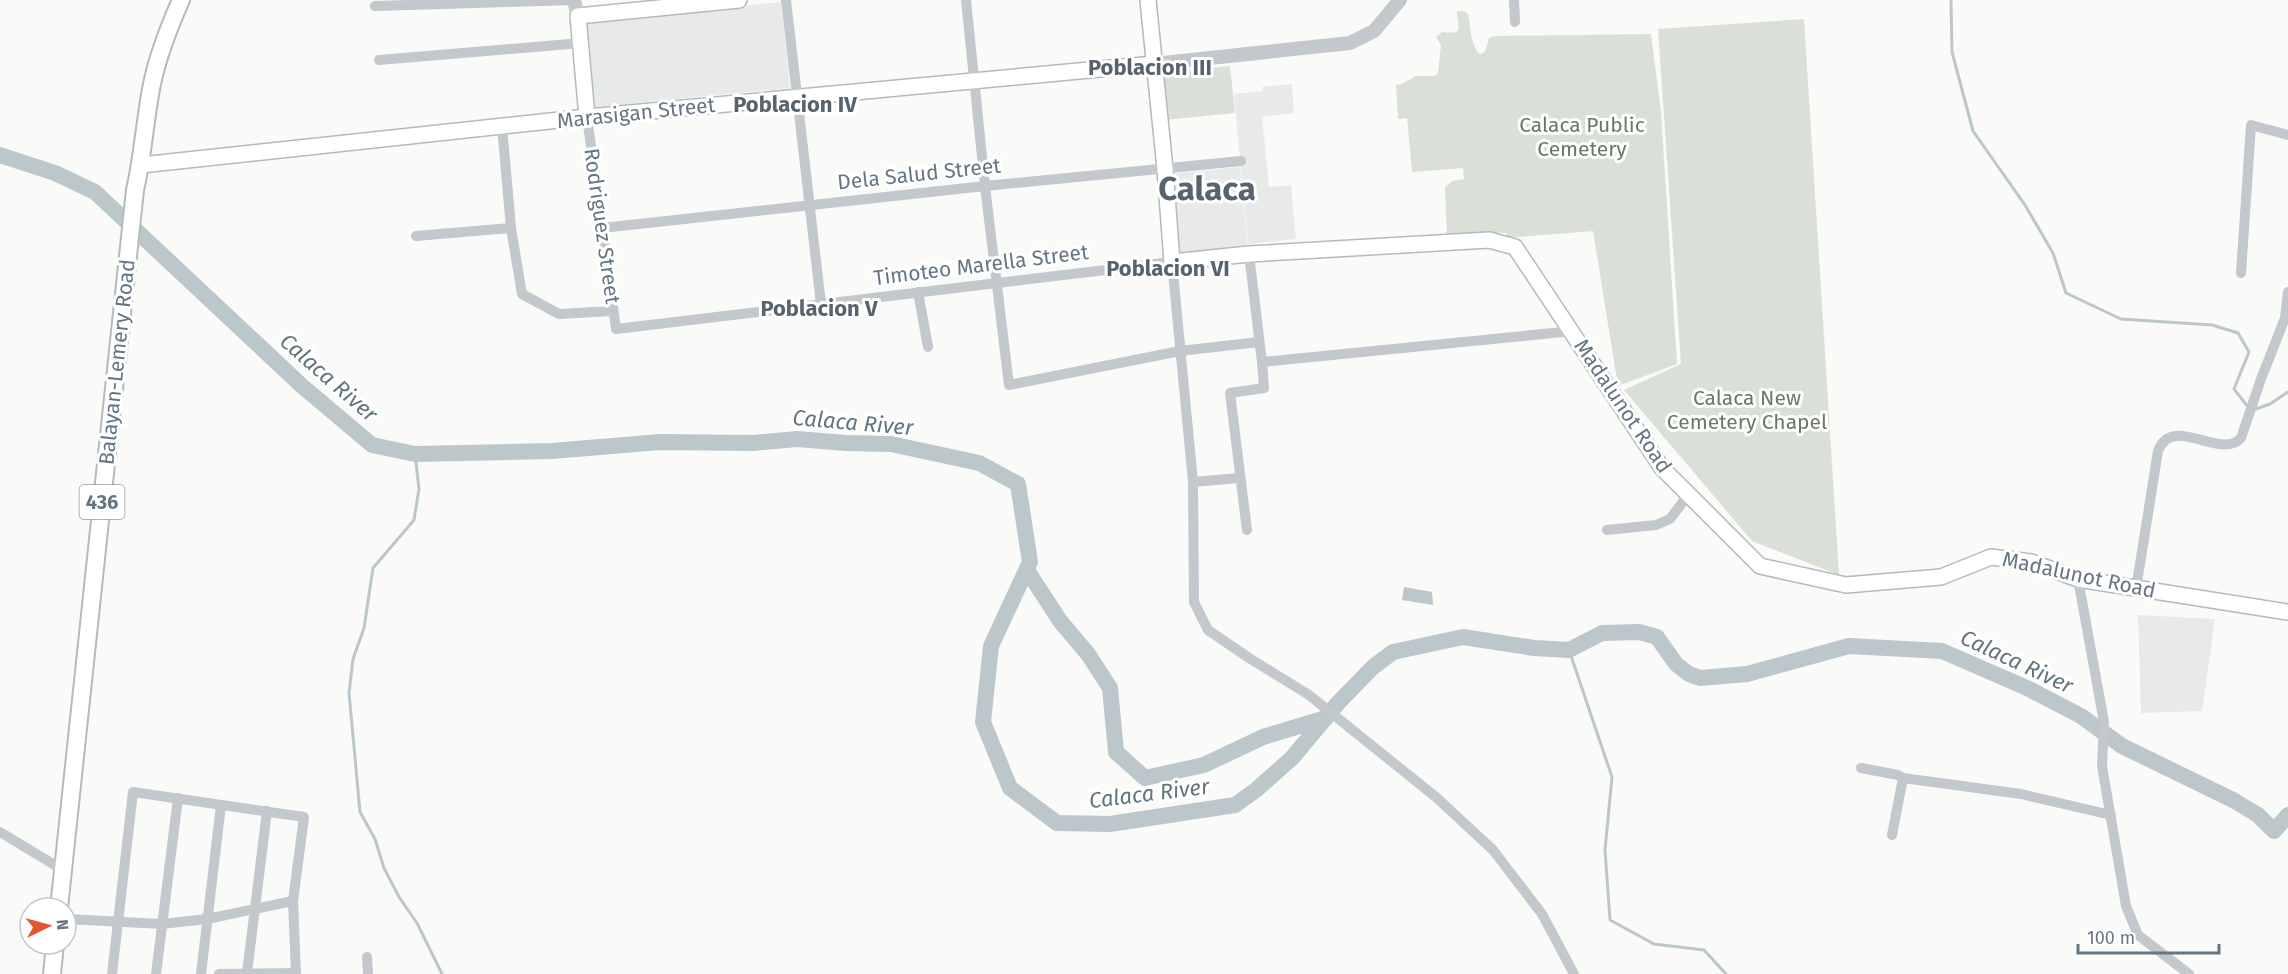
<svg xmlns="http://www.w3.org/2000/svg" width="2288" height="974" font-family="'Fira Sans',sans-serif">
<rect width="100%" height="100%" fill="#fafaf8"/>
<g fill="#e8e9e9">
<polygon points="781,2 790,88 594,107 585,21"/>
<polygon points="1292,84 1294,113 1262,117 1269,187 1291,185 1296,239 1248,244 1234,94 1263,91 1262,87"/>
<polygon points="1240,167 1248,249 1176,256 1169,174"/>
<polygon points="2138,615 2215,619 2202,711 2141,713"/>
</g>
<g fill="#dadfd7">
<path d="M1457,11H1463L1468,14C1471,27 1470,45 1480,54L1485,52L1489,38L1495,36L1651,34L1661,112L1677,364L1618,386L1593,231L1507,238V233L1447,234L1445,187L1453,181L1464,179L1463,168L1412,172L1407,118L1398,119L1396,85L1402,84L1416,76H1435L1438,73L1441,45L1436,37L1442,32C1466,35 1457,27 1457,11Z"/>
<polygon points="1804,19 1839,575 1752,541 1624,390 1681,364 1658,29"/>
<polygon points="1230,66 1235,113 1165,120 1161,77 1164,73"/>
</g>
<polygon fill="#bbc7cb" points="1404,587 1432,592 1433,605 1402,600"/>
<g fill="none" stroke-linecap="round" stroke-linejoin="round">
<g stroke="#bbc7cb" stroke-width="3">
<polyline points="1951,0 1952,52 1973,131 2025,205 2053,253 2066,293 2121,319 2212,325 2238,333 2249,352 2234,389 2248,407"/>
<polyline points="2253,410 2270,404 2288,392"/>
<polyline points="415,454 419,489 414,520 373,568 364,628 353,659 349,693 360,812 375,839 384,868 399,897 417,923 442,974"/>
<polyline points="1569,650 1612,777 1605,850 1610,920 1654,944 1704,950 1726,974"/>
</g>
<g stroke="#bbc7cb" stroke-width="16">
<polyline points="0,155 55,173 95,192 302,386 372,445 415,454 552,451 660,442 753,443 797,439 846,443 891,444 979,463 1018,484 1030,562 991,646 983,722 1010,788 1057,823 1110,824 1235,805 1256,790 1292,758 1338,703 1373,667 1393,652 1463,637 1534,648 1569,650 1602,633 1639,632 1657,637 1676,664 1689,674 1700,678 1747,674 1849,646 1942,651 2027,688 2081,716 2122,746 2233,800 2258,815 2274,831 2288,815"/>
<polyline points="1027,570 1060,621 1088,654 1110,688 1116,752 1145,778 1204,765 1263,737 1326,718"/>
</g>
<defs>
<g id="secondary">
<polyline points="1148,0 1165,169 1172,262 1249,254 1489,240 1515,247 1662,468 1760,566 1846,585 1941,577 1991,557 2031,562 2078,579 2288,612"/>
<polyline points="587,117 578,16 739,0"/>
<polyline points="141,165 587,117 1154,64"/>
</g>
<g id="primary">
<path d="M59,908L135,190C143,155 145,119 152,84C158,55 169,27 181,0"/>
<polyline points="52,974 55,944"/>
</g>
</defs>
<use href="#secondary" stroke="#b3babf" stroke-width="18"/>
<use href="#primary" stroke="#b5babe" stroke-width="20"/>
<g stroke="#c3c8cc" stroke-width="10">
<polyline points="786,0 821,304"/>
<polyline points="966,0 985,186 1009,385 1180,351 1259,342"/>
<polyline points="1514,0 1515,22"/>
<polyline points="375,6 574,0"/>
<polyline points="379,60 581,43"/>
<polyline points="587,117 616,329 1172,262 1193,482 1194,602 1208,630 1249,658 1309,695 1437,798 1493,850 1542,914 1574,974"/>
<polyline points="511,228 522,294 559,314 613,311"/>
<polyline points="602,228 985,186 1241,161"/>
<polyline points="416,236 511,228 502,126"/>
<polyline points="1249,254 1262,362"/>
<polyline points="2241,273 2251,125 2288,135"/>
<polyline points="918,292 928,347"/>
<polyline points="1193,482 1239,478"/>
<polyline points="1247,530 1230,393 1264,388 1262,362 1573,331"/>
<polyline points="1607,530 1656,525 1670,519 1688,495"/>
<polyline points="2078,579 2104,722 2102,766 2126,906 2138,935 2189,974"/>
<path d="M2136,589L2158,451C2172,413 2221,461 2241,438L2261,379L2285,318L2288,292"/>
<polyline points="1861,768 1898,775 1903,778 2021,794 2111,815"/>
<polyline points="0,832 63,870"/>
<polyline points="1892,835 1903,778"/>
<polyline points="66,919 162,924 207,919 293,901"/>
<polyline points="367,957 368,974"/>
<polyline points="247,973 267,811"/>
<polyline points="112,974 133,792 304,817 293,901 296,974"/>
<polyline points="156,974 178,798"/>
<polyline points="201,974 221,805"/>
<polyline points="219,974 296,973"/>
</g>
<g stroke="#c3c8cc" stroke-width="14">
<polyline points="574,0 578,16"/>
<polyline points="1154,64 1350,43 1374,31 1400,0"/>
</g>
<use href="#secondary" stroke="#fff" stroke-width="15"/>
<use href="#primary" stroke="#fff" stroke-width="16"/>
</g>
<g text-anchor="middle" stroke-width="6" stroke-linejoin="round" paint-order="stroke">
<rect fill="#fff" stroke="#939fa8" stroke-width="1.5" x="79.5" y="485" width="45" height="34" rx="4.5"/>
<g font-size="20" font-weight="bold" fill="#657683">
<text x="102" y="509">436</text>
</g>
<g font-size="21" fill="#657683" stroke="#fff">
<text transform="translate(636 113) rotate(-6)" y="7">Marasigan Street</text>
<text transform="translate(919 174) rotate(-6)" y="7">Dela Salud Street</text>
<text transform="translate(602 226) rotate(82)" y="7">Rodriguez Street</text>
<text transform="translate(981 265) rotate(-7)" y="7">Timoteo Marella Street</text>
<text transform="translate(117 362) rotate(-84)" y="7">Balayan-Lemery Road</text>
<text transform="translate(1623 406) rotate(56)" y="7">Madalunot Road</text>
<text transform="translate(2079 575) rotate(12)" y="7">Madalunot Road</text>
</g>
<g font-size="21" fill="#687a64" stroke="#fff">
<text x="1582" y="132">Calaca Public<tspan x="1582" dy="24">Cemetery</tspan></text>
<text x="1747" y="405">Calaca New<tspan x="1747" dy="24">Cemetery Chapel</tspan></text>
</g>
<g font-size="22" font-weight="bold" fill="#57646e" stroke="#fff">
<text x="1150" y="75">Poblacion III</text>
<text x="795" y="112">Poblacion IV</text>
<text x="1168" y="276">Poblacion VI</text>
<text x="819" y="316">Poblacion V</text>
</g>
<g font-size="22" font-style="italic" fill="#60757c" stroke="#fff">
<text transform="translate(329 377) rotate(41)" y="8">Calaca River</text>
<text transform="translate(853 422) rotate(5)" y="8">Calaca River</text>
<text transform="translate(2017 661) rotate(25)" y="8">Calaca River</text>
<text transform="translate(1149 793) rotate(-7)" y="8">Calaca River</text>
</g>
<g font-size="33" font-weight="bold" fill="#57646e" stroke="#fff">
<text x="1207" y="200">Calaca</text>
</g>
</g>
<g transform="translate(48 926) rotate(85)"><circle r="28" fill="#ffffff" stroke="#c1c8cd" stroke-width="1.5"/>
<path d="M0-4.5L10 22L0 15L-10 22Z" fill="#e4572e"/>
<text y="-9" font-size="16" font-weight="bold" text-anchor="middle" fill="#657683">N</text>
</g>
<path d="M2078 944v9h141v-9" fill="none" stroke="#657683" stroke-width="3"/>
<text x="2087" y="944" font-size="18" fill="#657683" stroke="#ffffff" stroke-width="4.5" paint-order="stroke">100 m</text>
</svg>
